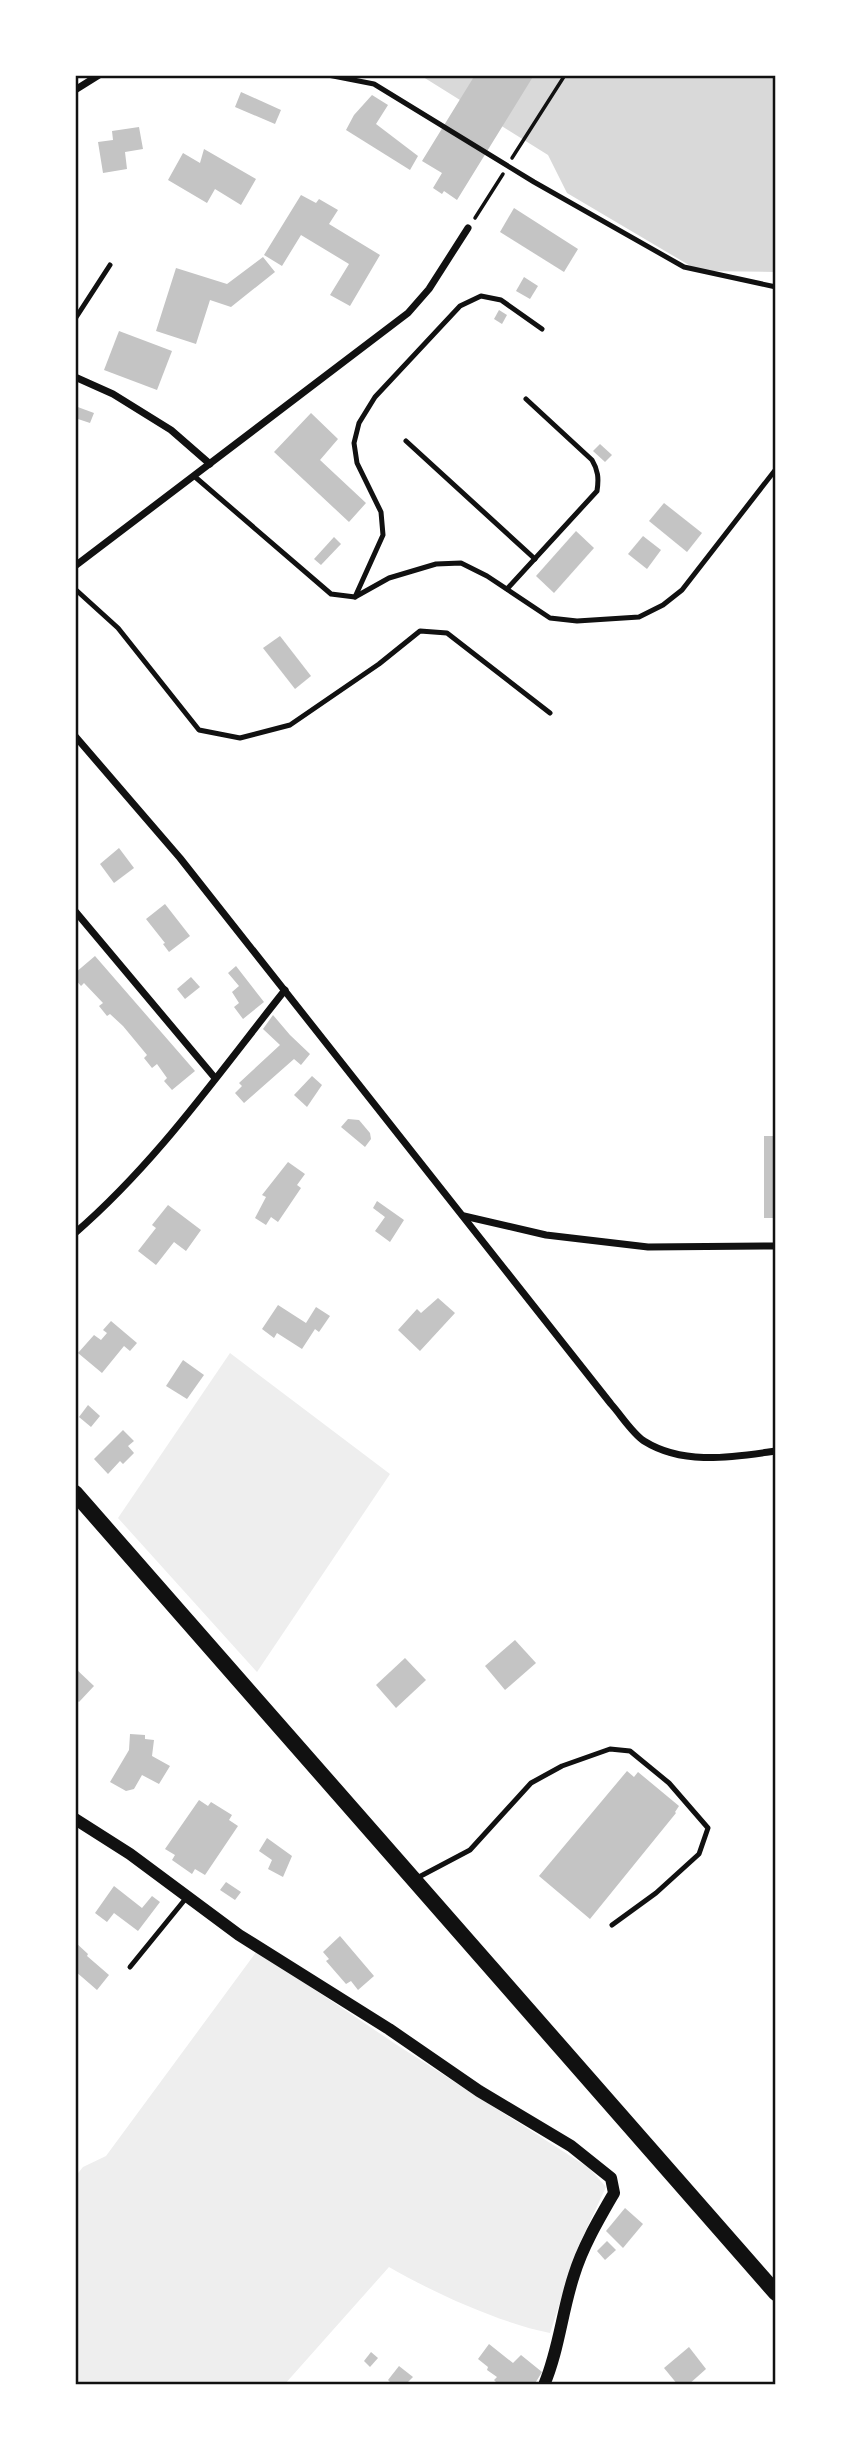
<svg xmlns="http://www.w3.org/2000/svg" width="851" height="2460" font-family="Manrope,sans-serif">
<rect width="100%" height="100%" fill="#fff"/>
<g fill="#eee">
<polygon points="230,1353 390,1474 257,1672 118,1518"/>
<path d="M257,1951L397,2045L589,2168L606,2187L578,2247L550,2333C500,2323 434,2293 389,2267L284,2385H75V2177L83,2167L106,2156Z"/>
</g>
<polygon fill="#d9d9d9" points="420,75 776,75 776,272 699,271 567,193 548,155"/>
<g fill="#c4c4c4">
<polygon points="475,75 534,75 457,200 444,191 442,194 433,188 442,173 422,161"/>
<polygon points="241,92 281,110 275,124 235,107"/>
<polygon points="372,95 388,105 376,124 418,156 410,170 346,130 354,115"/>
<polygon points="139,127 143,149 125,152 127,169 103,173 98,142 113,140 112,131"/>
<polygon points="204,149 256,179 241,205 215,189 207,203 168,180 183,153 200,163"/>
<polygon points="301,195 316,203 319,199 338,210 329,224 380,255 350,306 330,295 349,264 301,235 282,266 264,255"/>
<polygon points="514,208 578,249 564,272 500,232"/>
<polygon points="263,257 275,272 231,307 210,300 196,344 156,331 176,268 227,284"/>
<polygon points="524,277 538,286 530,299 516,291"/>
<polygon points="499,310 507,315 502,324 494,319"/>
<polygon points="119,331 172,351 157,390 104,370"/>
<polygon points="75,406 94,413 90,423 75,418"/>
<polygon points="311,413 338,439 320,460 366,503 349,522 274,452"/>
<polygon points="600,444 612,455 605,462 593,451"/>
<polygon points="664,503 702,533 687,552 649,521"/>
<polygon points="576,531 594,548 554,593 536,576"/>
<polygon points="643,536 661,550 647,569 628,554"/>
<polygon points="334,537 341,544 321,565 314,559"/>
<polygon points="280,636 311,676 295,689 263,648"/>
<polygon points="119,848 134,868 114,883 100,864"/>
<polygon points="165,904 190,936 169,952 163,944 165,943 146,919"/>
<polygon points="95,956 195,1071 172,1090 164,1081 167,1078 157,1064 152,1068 144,1058 147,1055 123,1026 110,1014 107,1016 99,1006 103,1003 84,983 81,986 75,979 75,973"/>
<polygon points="236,966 264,1002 243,1019 234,1007 239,1003 232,992 239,986 228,973"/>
<polygon points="191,977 200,987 185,999 177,989"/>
<polygon points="273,1015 290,1035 310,1054 301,1065 294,1059 244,1103 235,1093 242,1086 239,1083 280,1045 263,1029"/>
<polygon points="312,1076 322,1085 307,1107 294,1095"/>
<polygon points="348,1119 359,1120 370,1133 371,1139 365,1147 341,1127"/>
<rect x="764" y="1136" width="12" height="82"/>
<polygon points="288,1162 305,1174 297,1185 301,1188 278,1222 271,1217 266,1225 255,1218 266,1197 262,1195"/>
<polygon points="377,1201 404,1220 390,1242 375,1231 385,1217 373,1208"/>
<polygon points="168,1205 201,1230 186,1251 174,1242 156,1265 138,1251 156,1228 152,1225"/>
<polygon points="438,1298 455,1313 420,1351 398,1330 417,1309 421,1313"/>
<polygon points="278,1305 306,1323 316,1307 330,1316 319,1332 315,1329 302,1349 277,1333 274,1338 262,1329"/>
<polygon points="111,1321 137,1343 130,1351 124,1346 102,1373 78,1353 94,1335 101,1340 107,1333 103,1330"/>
<polygon points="183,1360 204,1375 187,1399 166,1386"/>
<polygon points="88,1405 100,1416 91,1427 79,1417"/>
<polygon points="123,1430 134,1441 128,1446 134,1453 123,1464 120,1461 108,1474 94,1459"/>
<polygon points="515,1640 536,1663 505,1690 485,1666"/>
<polygon points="405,1658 426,1680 396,1708 376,1685"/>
<polygon points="75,1668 94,1686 79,1702 75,1699"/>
<polygon points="130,1734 145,1735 145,1739 154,1740 152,1756 170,1766 159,1784 142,1775 134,1789 126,1791 110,1782 129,1750"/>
<polygon points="627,1771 634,1777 638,1772 679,1806 675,1812 676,1813 590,1919 539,1876"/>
<polygon points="199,1800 208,1806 211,1802 232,1815 229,1820 238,1826 205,1875 195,1869 192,1874 172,1860 175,1855 165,1849"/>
<polygon points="267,1838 292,1856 283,1877 268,1869 272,1860 259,1851"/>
<polygon points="226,1882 241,1892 235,1900 220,1890"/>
<polygon points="114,1886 142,1908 152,1896 160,1902 138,1931 114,1913 107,1922 95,1913"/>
<polygon points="340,1936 374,1976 358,1990 351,1981 346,1984 326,1961 329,1959 323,1952"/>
<polygon points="75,1942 88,1954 87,1956 109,1975 97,1990 75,1971"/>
<polygon points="625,2208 643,2224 623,2248 606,2231"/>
<polygon points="607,2241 616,2250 605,2260 597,2251"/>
<polygon points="489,2344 513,2363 521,2355 542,2372 534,2385 499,2385 494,2380 497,2377 487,2370 488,2367 478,2359"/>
<polygon points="689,2347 706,2369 688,2385 678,2385 664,2368"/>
<polygon points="371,2352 378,2358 370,2367 364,2361"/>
<polygon points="399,2366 413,2377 405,2385 393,2385 388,2380"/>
</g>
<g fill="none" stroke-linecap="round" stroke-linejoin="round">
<g stroke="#111" stroke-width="3.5">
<polyline points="512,158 565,75"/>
<polyline points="475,218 503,174"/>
</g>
<g stroke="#111" stroke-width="5">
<polyline points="328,75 374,84 534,182 684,267 776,287"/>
<polyline points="75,319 110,265"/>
<polyline points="406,441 535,559"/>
<polyline points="194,476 331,594 355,597 389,578 436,564 461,563 487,576 550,618 577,621 639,617 663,605 682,590 776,469"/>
<polyline points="75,589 118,628 199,730 240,738 290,725 379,664 420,631 447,633 550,713"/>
<path d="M507,589L597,491C599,478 598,470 592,460L526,399"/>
<polyline points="355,597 383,535 381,512 357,463 354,443 359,423 375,397 460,306 481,296 501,300 542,329"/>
<polyline points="417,1878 470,1850 531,1783 562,1766 610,1749 630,1751 669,1783 708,1828 699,1854 656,1893 612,1925"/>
<polyline points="130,1967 187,1897"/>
</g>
<g stroke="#111" stroke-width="7">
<polyline points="75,90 99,75"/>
<polyline points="75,377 113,394 171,430 210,464"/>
<polyline points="75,566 408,313 429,289 468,228"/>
<path d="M75,736L180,858L611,1404C621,1415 632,1433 644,1441C684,1466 732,1457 776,1451"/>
<polyline points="75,911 215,1078"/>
<polyline points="464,1216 546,1235 648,1247 776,1246"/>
<path d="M75,1233C157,1162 218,1074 285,990"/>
</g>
<path stroke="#111" stroke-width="12" d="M75,1819L130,1854L239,1935L389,2029L479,2091L571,2146L611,2178L614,2193C599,2219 583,2246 574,2275C562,2311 559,2350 544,2385"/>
<polyline stroke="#111" stroke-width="16" points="75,1493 776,2293"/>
</g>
<rect width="851" height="2460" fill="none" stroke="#ffffff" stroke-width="154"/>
<rect x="77" y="77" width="697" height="2306" fill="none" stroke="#111" stroke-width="2.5"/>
</svg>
